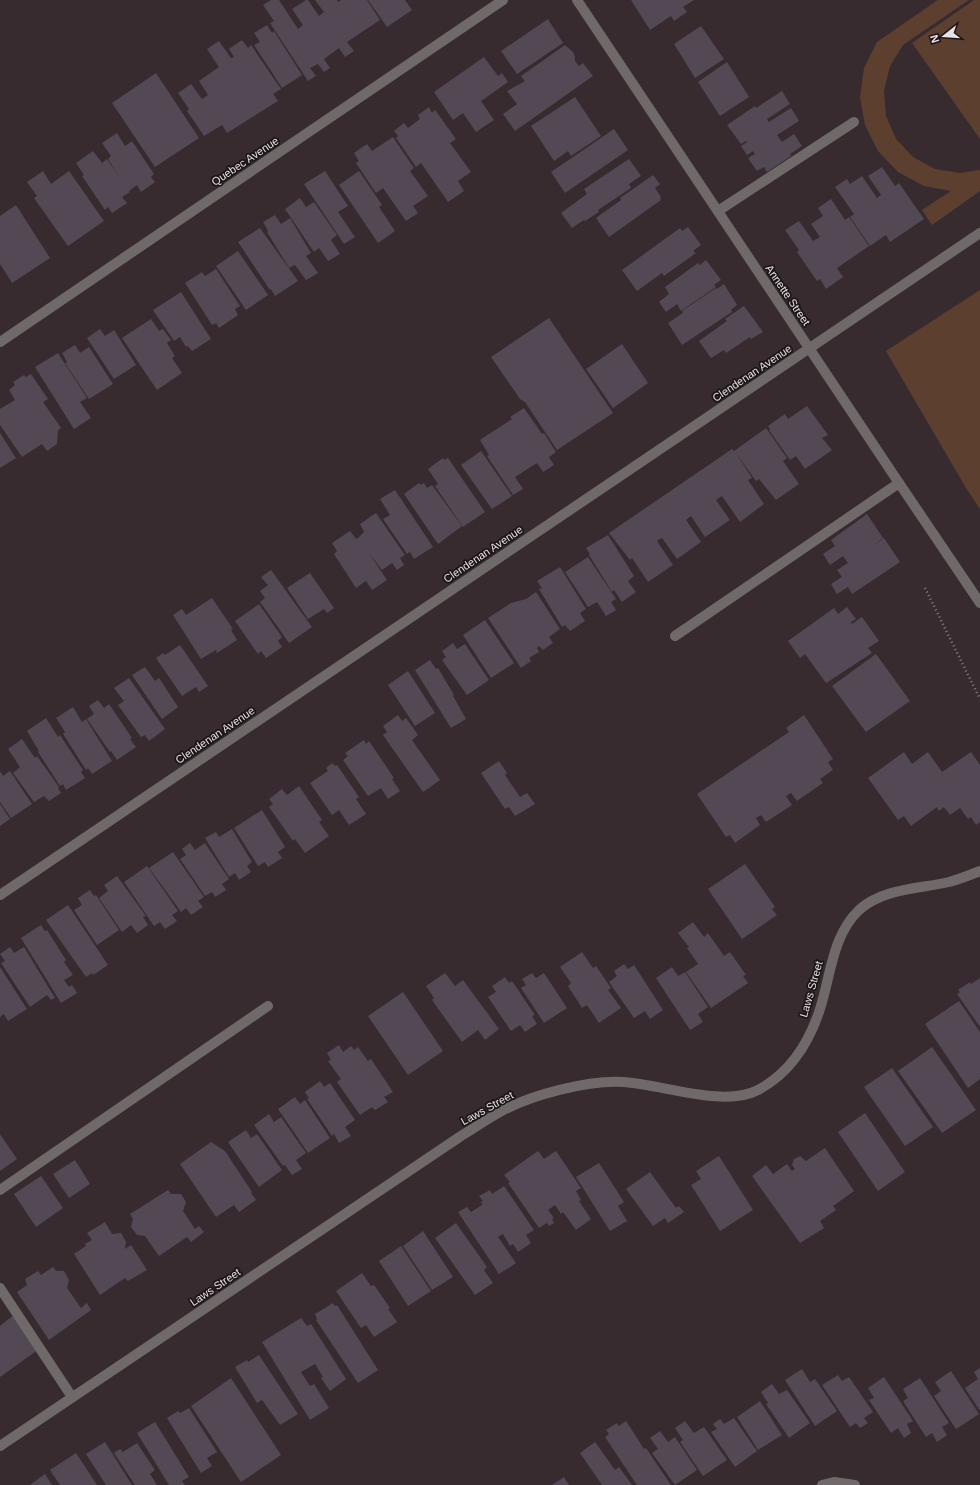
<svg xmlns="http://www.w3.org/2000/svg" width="980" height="1485" font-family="Helvetica,sans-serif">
<rect width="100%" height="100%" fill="#372b30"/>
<g fill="#5d3f30">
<polygon points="938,0 969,0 903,45 890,66 884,91 886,116 896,139 913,157 935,169 960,173 980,170 980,191 932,225 922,210 951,191 924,186 898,172 878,151 865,125 860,97 864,68 877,42"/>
<polygon points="974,0 980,0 980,139 912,43"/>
<polygon points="980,290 980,509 966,488 886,351"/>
</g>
<g fill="#524954">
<polygon points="271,0 279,0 298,29 303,25 292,9 306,0 308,0 319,16 324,12 315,0 337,0 338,2 341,0 367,0 380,20 347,42 354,51 345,57 339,48 324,59 330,68 324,72 318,64 310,68 316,76 308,81 270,23 274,21 263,5"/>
<polygon points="368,0 405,0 412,10 387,27"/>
<polygon points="631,0 694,0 683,7 687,12 674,21 671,16 650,30"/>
<polygon points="548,19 563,43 517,74 501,51"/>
<polygon points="267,25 272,33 274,31 302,75 282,88 254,45 260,42 254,33"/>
<polygon points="701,26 724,59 695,78 674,44"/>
<polygon points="242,40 248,48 251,45 281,89 273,94 278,101 227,133 222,125 204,136 187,111 189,109 178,93 191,84 202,99 208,95 199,81 219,67 207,49 219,41 231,58 234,57 229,49"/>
<polygon points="565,45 573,52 575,57 575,61 579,66 583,63 593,76 515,131 503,114 517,104 507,91 525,81 521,76"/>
<polygon points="484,57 498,76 502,73 508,82 481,101 494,120 476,132 463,113 453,120 434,92"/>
<polygon points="727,62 749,97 720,116 698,82"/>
<polygon points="156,73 199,138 155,167 112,103"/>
<polygon points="782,91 790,104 767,119 769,122 791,108 799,121 777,135 782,142 794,134 802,146 790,154 791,156 767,172 764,167 757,171 748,158 755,154 753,151 747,155 741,146 747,142 746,141 741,144 727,125 755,106 756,108"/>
<polygon points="575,97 601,136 571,156 568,151 554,161 531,126"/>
<polygon points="429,107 432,113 435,110 456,139 450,143 471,172 458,181 464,191 448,202 421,163 416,167 396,138 398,136 394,131 404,123 408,128 420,119 418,115"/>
<polygon points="614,129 628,150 565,193 551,172"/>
<polygon points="117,133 125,146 132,141 154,174 151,177 155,182 141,192 137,185 129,191 130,192 122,197 127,203 112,213 108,207 105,210 82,176 84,175 76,163 93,151 102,163 107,159 121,179 108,159 111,156 102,143"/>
<polygon points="393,137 414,168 410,171 428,196 413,206 418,213 406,221 383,188 376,193 356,163 359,161 354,153 367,144 372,151"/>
<polygon points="629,159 641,176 629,184 631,188 598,210 599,212 585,221 584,220 572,228 561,213 587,194 584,189"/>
<polygon points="882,167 895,186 899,183 924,219 890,242 886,235 870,246 850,217 854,214 835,187 847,179 850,184 862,176 877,198 881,195 868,176"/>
<polygon points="43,171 51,184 69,171 104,221 68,246 34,198 37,196 27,182"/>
<polygon points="325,171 348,206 338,212 355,237 344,244 304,184"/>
<polygon points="359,171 382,205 379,207 395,231 378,243 339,185"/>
<polygon points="653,175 660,184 655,188 661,197 660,198 661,200 609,237 596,218 621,200 620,198"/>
<polygon points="300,198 306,207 314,202 337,235 331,240 340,254 328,261 319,248 314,252 285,209"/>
<polygon points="831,199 845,220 849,217 869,246 837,268 843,277 826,289 820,279 817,281 797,252 799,250 785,230 799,221 813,241 820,237 811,224 823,216 818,208"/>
<polygon points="16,205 50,258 12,283 0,264 0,216"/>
<polygon points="275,215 281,224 290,218 311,253 306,256 318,273 306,280 295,265 289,268 267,232 268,231 263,222"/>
<polygon points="688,227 701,245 693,251 696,253 664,276 662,273 637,291 622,270 680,228 682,231"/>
<polygon points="260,228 298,281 275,296 271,289 270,290 238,242"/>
<polygon points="238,251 268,295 246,310 216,266"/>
<polygon points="706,260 721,280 714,285 716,287 681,311 677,304 666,312 659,302 669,294 665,287 698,263 700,265"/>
<polygon points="216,269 240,306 235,309 238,315 219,328 216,323 212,325 185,283 202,272 205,276"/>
<polygon points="724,284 737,305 731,310 732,312 682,345 668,323 683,313 682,311 716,288 717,289"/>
<polygon points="181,292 211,339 192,351 188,346 186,347 180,337 174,341 153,310"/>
<polygon points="744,306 763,332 751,339 750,337 726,353 724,350 711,358 699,341 727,321 725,319"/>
<polygon points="549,318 613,413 557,450 525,402 520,399 491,357"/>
<polygon points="151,319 159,331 163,329 171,340 167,343 175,356 172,358 182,373 157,390 122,338"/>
<polygon points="100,329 105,336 114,330 136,365 114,379 87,338"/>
<polygon points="622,344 648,383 613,408 586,369"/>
<polygon points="75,345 80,353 89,347 113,384 89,399 65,363 67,362 62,353"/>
<polygon points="58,353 87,398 80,402 91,418 74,429 35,367"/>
<polygon points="31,374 48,399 43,402 61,428 58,430 57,444 47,451 42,444 22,457 0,425 0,409 15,400 9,390 15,385 13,382 24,375 26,377"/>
<polygon points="807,406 828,435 822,438 832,450 805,469 796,456 790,460 769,430 770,429 768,426 785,414 788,419"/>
<polygon points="524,408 542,434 544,433 556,452 549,457 554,465 543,472 537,463 515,477 523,489 513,495 487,456 489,455 480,440 512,419 510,417"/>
<polygon points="766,428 787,458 783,461 799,484 776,500 759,479 756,481 736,453 752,478 748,480 764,504 740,522 722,496 716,500 730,520 705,537 691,516 686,520 701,542 677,559 662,538 658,540 657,541 673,565 648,582 632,558 630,560 609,533 732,449 734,451"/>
<polygon points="0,433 16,458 0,468"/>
<polygon points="481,451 512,496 492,509 461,465"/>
<polygon points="443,458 444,460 448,458 485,512 463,527 435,486 438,484 428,469"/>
<polygon points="419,483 421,485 424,483 427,488 432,485 462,526 438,544 404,494"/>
<polygon points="395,490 433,547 414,559 410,552 407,554 383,519 390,515 380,499"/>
<polygon points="376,513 405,555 400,558 404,565 397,570 392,563 382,570 369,553 387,580 372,590 366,581 356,588 334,554 337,551 332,543 350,531 356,539 359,537 364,532 360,524"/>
<polygon points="867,514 883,538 873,546 884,538 900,562 852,594 848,587 837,594 831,584 842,577 837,570 848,563 843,556 830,565 823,554 835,546 831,540"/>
<polygon points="608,535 634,576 628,581 636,592 622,602 614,590 612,592 589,555 590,554 586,548"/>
<polygon points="588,557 616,599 611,602 616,610 606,616 597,602 588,607 565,572"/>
<polygon points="560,567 586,609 580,613 585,621 570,631 565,625 562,627 539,589 542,588 537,581"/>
<polygon points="271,570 312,627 289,643 260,602 265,598 260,591 268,585 261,577"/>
<polygon points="310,573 334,608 327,613 324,609 308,619 287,588"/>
<polygon points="536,592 560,629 549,637 553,643 543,650 539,646 537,648 539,652 529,658 531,661 521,668 488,618 511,603 526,599"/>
<polygon points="212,598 233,629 231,630 237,640 217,653 216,650 201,659 173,615 182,609 186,615"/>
<polygon points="259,604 282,637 278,641 282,647 266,658 261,651 258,654 235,621"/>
<polygon points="847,607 856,619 851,622 852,624 862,617 879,641 868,648 872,653 826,683 805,654 800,658 788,641 834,608 838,614"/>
<polygon points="485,620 514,663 491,678 463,635"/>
<polygon points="453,643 457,649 465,644 489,680 467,695 442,660 446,657 442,651"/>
<polygon points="180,645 208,686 199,692 196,687 182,696 156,658 163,653 165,655"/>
<polygon points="876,654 910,701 866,732 832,686"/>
<polygon points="430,660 436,669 438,668 454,695 453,696 466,719 451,728 415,670"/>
<polygon points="145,667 155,681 159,678 178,707 162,719 132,675"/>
<polygon points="408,671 435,713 415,726 388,685"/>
<polygon points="129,678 165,729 149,741 145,735 141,737 118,705 124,701 114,688"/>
<polygon points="98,700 104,708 109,704 132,738 130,739 136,747 117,760 111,751 110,752 87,719 94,714 89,706"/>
<polygon points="73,707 82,722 86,719 112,761 92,774 88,768 86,770 63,734 65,732 56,718"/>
<polygon points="398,715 402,721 406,718 418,735 412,740 440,780 423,792 383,735 387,732 383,726"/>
<polygon points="804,715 833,759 828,762 833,770 820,779 823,783 797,801 791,793 786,796 792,805 766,822 761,815 756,818 760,825 735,843 730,835 726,837 697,794 789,732 786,728"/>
<polygon points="46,718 58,737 60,735 83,770 81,772 85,778 66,790 63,784 60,786 38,752 39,751 27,731"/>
<polygon points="22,739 35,758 37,756 59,787 58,788 61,793 49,801 44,796 34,802 13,773 20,767 8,749"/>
<polygon points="364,740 366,744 369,741 394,778 392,779 400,791 388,799 381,788 368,796 343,760 348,756 345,753"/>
<polygon points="904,752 912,764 928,752 942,772 971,752 980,765 980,822 976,825 971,817 968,819 960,808 950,815 944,807 939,811 937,807 911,826 904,816 898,820 868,778"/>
<polygon points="499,761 507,773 505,775 520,797 527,793 535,804 515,816 509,807 505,809 481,773"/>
<polygon points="332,763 335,766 337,765 359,797 356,799 366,814 349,825 339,810 332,815 310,783 328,771 326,768"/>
<polygon points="0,771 3,776 10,771 32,804 11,818 0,802"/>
<polygon points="299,786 322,820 319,822 329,836 305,853 295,839 293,841 269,807 273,804 269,799 282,789 287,795"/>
<polygon points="0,804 10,819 0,826"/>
<polygon points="262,810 285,847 278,852 282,858 268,867 265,862 258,866 234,828"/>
<polygon points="232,829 252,862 247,866 251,872 239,880 235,873 229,877 205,838 216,832 219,837"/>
<polygon points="190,843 195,850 205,843 229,879 222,884 226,890 215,897 212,892 205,896 180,859 186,855 182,849"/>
<polygon points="173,852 204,897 198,901 203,907 191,915 186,908 181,912 149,868"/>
<polygon points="745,864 775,907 772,909 777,915 742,939 708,889"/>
<polygon points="147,866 178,911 172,915 177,921 165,929 160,922 154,926 124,882"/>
<polygon points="117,876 146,916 143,917 148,925 137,933 131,925 122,932 99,898 108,891 104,885"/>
<polygon points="90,890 94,896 96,895 119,930 97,945 74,910 82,905 78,898"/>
<polygon points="68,905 108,965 93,975 92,973 86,977 46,920"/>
<polygon points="693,922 704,937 708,933 724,956 730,952 746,975 743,976 748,983 711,1008 686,972 698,964 687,948 689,947 678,933"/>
<polygon points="41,925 45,931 47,930 66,960 64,962 73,975 64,980 69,987 72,985 77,993 61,1003 21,938"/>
<polygon points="10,947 14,953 24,947 55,998 51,1000 47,995 30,1007 1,963 5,961 0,954"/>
<polygon points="582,952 593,968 596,966 611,988 608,990 621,1008 599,1023 587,1005 582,1008 568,986 571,983 560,967"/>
<polygon points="624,964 628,969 634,965 663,1010 650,1019 645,1011 634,1018 609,982 617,976 614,971"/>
<polygon points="0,967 27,1009 8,1021 4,1014 0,1017"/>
<polygon points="672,967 678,976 685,972 708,1007 698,1014 703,1022 690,1030 656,978"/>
<polygon points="445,973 455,986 463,980 499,1029 485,1040 478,1030 462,1042 432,1000 434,998 426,986"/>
<polygon points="532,973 536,978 544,973 567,1008 544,1023 521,988 526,985 522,979"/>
<polygon points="505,977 509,983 512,981 535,1015 532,1016 537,1024 525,1032 520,1025 511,1031 488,997 496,992 492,986"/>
<polygon points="980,978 980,1027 957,994 960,992 958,990 970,982 971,984"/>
<polygon points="403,992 443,1051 408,1075 368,1016"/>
<polygon points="959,1001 980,1032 980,1079 968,1088 925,1024"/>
<polygon points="339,1045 343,1052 351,1046 354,1050 358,1047 368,1061 371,1059 393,1092 384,1097 388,1102 375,1110 372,1107 360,1115 337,1082 341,1079 328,1061 331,1060 327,1053"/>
<polygon points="932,1047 976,1110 942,1133 898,1071"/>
<polygon points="892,1068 933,1127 905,1146 864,1087"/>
<polygon points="320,1081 324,1087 330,1083 355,1120 345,1127 351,1136 339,1143 334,1134 332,1136 307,1099 309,1098 305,1092"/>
<polygon points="295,1097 300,1104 305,1100 330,1138 308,1153 278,1109"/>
<polygon points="865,1113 905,1172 878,1191 838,1132"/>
<polygon points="269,1114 274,1122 281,1117 306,1153 296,1160 302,1169 292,1175 285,1165 283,1166 254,1125"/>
<polygon points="246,1130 251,1138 257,1134 282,1170 259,1187 228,1142"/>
<polygon points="0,1134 17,1159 0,1171"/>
<polygon points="211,1142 225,1151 252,1192 251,1193 256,1200 239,1212 234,1205 216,1217 180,1164"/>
<polygon points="825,1148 854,1191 833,1206 836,1210 820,1221 824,1228 800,1243 752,1176 766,1165 773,1174 787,1164 792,1171 795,1169 792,1165 794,1159 800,1156 806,1161"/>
<polygon points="538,1151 544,1159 556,1151 581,1188 576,1191 581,1200 579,1201 591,1219 576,1230 563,1212 561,1214 555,1205 548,1210 554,1218 552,1219 554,1223 549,1226 547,1223 539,1228 508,1183 510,1182 504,1175"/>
<polygon points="719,1156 753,1210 720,1231 691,1185 701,1179 696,1171"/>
<polygon points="75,1160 90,1184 69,1198 53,1174"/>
<polygon points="599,1163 624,1202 618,1206 627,1221 610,1231 576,1177"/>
<polygon points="650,1172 676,1208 679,1206 684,1212 668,1223 665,1218 653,1226 626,1189"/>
<polygon points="41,1176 63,1208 36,1227 14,1194"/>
<polygon points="504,1186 534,1230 526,1235 531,1243 518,1252 513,1244 510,1246 503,1234 498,1237 516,1263 499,1274 458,1212 467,1207 471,1212 482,1205 481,1202 483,1201 479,1196 490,1190 492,1194"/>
<polygon points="168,1190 171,1194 181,1194 186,1202 183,1211 195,1229 199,1226 204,1232 191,1242 187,1237 159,1256 145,1236 137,1235 131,1227 133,1219 130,1214"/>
<polygon points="105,1222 112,1234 121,1233 126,1242 125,1249 131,1245 147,1270 128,1281 125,1278 100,1295 74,1254 86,1246 85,1244 92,1240 87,1233"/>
<polygon points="456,1223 487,1267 484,1270 493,1283 475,1295 435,1238"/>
<polygon points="423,1231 453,1277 432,1290 403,1246"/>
<polygon points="401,1246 431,1291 408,1306 379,1261"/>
<polygon points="53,1267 56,1271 64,1271 69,1280 67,1288 81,1308 87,1303 91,1310 49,1340 17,1292 27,1285 25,1279 38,1271 41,1275"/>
<polygon points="362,1273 371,1286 374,1285 390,1308 388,1309 397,1322 374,1337 366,1325 361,1328 336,1291"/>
<polygon points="333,1303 335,1306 337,1305 378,1370 358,1383 316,1320 317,1319 315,1314"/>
<polygon points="15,1314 39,1349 0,1377 0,1326"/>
<polygon points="301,1318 307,1326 311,1324 346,1379 330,1391 321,1378 323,1377 315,1364 301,1372 310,1386 314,1384 329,1408 310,1420 262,1342"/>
<polygon points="259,1355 298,1414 280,1425 262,1400 257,1403 235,1367 247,1360 248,1362"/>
<polygon points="980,1368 980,1411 965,1388 978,1379 974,1372"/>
<polygon points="802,1369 810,1382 815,1379 837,1411 815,1426 785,1380"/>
<polygon points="951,1371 979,1414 956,1429 934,1396 941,1391 935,1382"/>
<polygon points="838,1375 842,1381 849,1377 873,1412 864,1418 868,1423 860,1428 856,1423 850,1427 822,1385"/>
<polygon points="884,1377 913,1421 907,1424 911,1433 904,1438 898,1428 891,1433 869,1400 874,1398 868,1388"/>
<polygon points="231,1378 281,1455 241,1482 191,1406"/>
<polygon points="920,1378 949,1423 942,1427 947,1435 937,1442 932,1433 926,1437 903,1401 908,1398 903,1389"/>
<polygon points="772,1384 779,1394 787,1390 810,1423 789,1438 766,1404 768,1403 761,1392"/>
<polygon points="760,1401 782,1435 758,1450 737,1417"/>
<polygon points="189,1408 217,1452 207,1458 212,1466 201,1473 167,1418 178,1411 180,1413"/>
<polygon points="734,1418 757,1451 735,1467 711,1432 717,1429 713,1424 720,1419 724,1424"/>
<polygon points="626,1421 644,1449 646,1448 671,1485 637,1485 605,1437 609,1434 606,1430 617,1423 619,1426"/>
<polygon points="685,1421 694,1433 704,1427 727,1460 703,1476 680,1442 683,1440 675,1428"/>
<polygon points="155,1422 189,1477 182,1481 185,1485 169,1485 137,1433"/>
<polygon points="660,1431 668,1442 675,1437 697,1470 675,1485 652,1453 658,1449 650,1438"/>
<polygon points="105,1442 132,1485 106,1485 86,1454"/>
<polygon points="595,1442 615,1470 619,1467 632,1485 602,1485 580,1453"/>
<polygon points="137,1443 155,1470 150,1474 157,1485 135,1485 114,1453 120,1449 123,1452"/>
<polygon points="76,1453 97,1485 60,1485 50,1470"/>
<polygon points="45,1474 52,1485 30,1485"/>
<polygon points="564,1477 569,1485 552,1485"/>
</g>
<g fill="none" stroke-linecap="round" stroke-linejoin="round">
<polyline stroke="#8b8085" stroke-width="2.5" stroke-dasharray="1 3" stroke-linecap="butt" points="925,588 980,699"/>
<g stroke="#706969" stroke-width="10">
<polyline points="577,0 899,483 980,603"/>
<polyline points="718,211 854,122"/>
<polyline points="0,342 503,0"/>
<polyline points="675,636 899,483"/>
<polyline points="0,895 980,233"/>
<polyline points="0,1190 268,1006"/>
<polyline points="0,1288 72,1397"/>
<path d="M0,1446L461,1136C474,1128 486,1120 500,1112C530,1095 588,1080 623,1082C661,1084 724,1108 758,1090C790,1073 809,1043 820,1009C831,975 832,936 859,910C883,888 920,889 949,882C960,879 970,875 980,871"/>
<polyline points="822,1485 834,1482 855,1485"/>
</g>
</g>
<g text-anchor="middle" stroke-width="3.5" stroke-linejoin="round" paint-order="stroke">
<g font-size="11" fill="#eae1e5" stroke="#1b1518">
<text transform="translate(245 161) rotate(-34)" y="4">Quebec Avenue</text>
<text transform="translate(788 295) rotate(56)" y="4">Annette Street</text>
<text transform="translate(752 373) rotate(-34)" y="4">Clendenan Avenue</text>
<text transform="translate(483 554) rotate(-34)" y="4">Clendenan Avenue</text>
<text transform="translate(215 735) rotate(-34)" y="4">Clendenan Avenue</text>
<text transform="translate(811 989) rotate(-74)" y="4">Laws Street</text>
<text transform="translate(487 1108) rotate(-29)" y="4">Laws Street</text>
<text transform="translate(215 1287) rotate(-34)" y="4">Laws Street</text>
</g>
</g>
<g transform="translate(944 36) rotate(253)" stroke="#1b1518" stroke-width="3" paint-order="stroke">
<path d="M0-3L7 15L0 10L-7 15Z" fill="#eae1e5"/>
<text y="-6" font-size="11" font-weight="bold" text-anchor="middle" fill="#eae1e5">N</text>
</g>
</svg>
